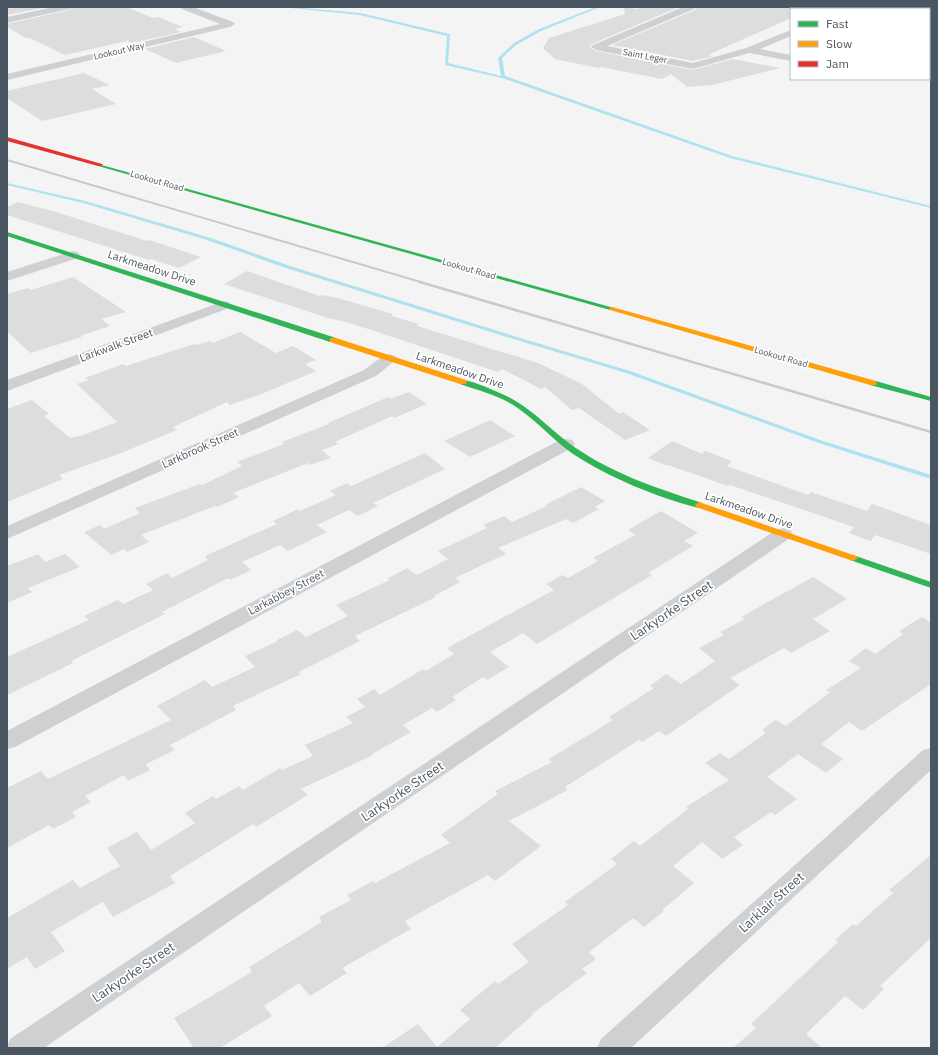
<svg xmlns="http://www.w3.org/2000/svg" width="938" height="1055" font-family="'IBM Plex Sans',sans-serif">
<rect width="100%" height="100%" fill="#f4f4f4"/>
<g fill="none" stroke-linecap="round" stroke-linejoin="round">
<g fill="#aee2f0" fill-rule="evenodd">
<polygon points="281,7 292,7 360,13 450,34 448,63 501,76 498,58 514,43 539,29 596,7 600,7 541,31 516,45 502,58 505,76 732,156 931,206 931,208 730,158 502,78 445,65 447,36 360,15"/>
<polygon points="7,183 85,201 211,238 290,266 514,336 630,371 823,441 931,475 931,479 819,443 626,373 510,338 286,268 207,240 83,203 7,185"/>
</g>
</g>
<g fill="#ddddde">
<polygon points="7,7 47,7 7,15"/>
<polygon points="72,7 126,7 153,18 158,17 183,27 174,29 181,32 132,43 127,41 65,55 30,38 26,38 7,27 7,24 69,10"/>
<polygon points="624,7 637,9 642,7 679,7 592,44 590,46 590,48 596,51 693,70 733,59 780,68 712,85 687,87 671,74 662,79 601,67 599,68 555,59 543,48 549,38 625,14"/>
<polygon points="698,7 816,7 812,9 791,9 791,18 708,55 714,56 693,61 612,45 695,10"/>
<polygon points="194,37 226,51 176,63 145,49"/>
<polygon points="84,73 110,85 92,89 116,104 42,121 7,98 7,91"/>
<polygon points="18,202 56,212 147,241 149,240 201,257 179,268 151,259 149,260 7,215 7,207"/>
<polygon points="247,271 320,296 322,295 338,298 393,314 392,316 419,324 417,326 538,363 582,384 619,414 623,412 650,430 625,440 579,408 572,410 545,387 541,389 502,369 498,372 350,323 328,318 224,284"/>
<polygon points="73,277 126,312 101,319 110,326 80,336 82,337 30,353 7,331 7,294 28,288 31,290"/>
<polygon points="240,332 276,353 293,346 316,360 305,364 316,371 259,395 230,405 227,402 173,427 177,430 121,453 59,475 63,479 7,502 7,409 32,400 49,414 44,416 70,438 83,435 117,422 77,384 89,380 85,378 123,364 126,366 194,344 196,345 210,341 213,343"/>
<polygon points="409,392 427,404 394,418 392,416 335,442 339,444 322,450 331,458 310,465 308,463 233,493 239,497 217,507 215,506 141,535 149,542 127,552 124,549 111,555 84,532 100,525 104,529 140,513 135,508 200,484 202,485 242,466 237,462 284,444 282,442 329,424 328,423 388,397 390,399"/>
<polygon points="490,420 515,436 470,457 444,441"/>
<polygon points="672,441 702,454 705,451 732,461 727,466 808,495 811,492 867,511 872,504 931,525 931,554 875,535 871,541 849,533 854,527 730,485 728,486 668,465 667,466 648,458"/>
<polygon points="425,453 445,469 373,503 378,506 358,516 349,510 317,525 327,532 288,551 280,545 242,562 251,570 230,580 228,578 162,612 165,614 71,661 73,663 7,695 7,657 89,620 84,616 118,600 123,604 153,590 146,584 167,573 172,578 208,560 205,556 277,524 273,521 298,509 300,511 336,495 330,491 347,483 351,486"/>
<polygon points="581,487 605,501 595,507 599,509 573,523 566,519 498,548 506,554 455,578 460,582 434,596 436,597 355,636 360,641 299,672 301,674 233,706 236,710 170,745 175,750 146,764 150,770 128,781 124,775 85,796 91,802 72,812 76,817 53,829 49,825 7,848 7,788 41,771 48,779 171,720 157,706 205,680 212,687 255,667 245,656 278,641 277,640 297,630 306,637 348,616 336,605 390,580 387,579 407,568 417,575 448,559 438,551 487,528 483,525 504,516 512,522 547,506 545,505"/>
<polygon points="661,511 698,533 684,541 693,546 648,573 652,575 537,644 523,633 490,652 509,667 487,680 483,677 452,697 456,700 437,712 432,708 403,725 411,732 372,754 373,755 301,789 308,795 256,827 253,824 170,876 175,883 113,917 103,902 51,932 65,951 35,969 27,957 7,969 7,918 73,880 80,888 120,866 107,848 137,832 151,850 195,823 185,813 213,796 216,799 239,786 243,790 280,768 282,770 313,756 305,745 353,723 346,717 365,707 357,699 374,689 380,695 423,669 426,671 454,654 447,648 554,590 546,584 562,575 568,578 598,561 593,558 635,535 628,530"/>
<polygon points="38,554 45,562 65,554 80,567 28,588 32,592 7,603 7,566"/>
<polygon points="813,577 847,599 813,619 830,631 791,653 784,648 730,678 740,685 666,736 659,731 642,742 639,740 565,787 568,790 509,821 541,846 495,881 488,875 405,921 411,929 342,968 347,973 310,996 299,983 264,1006 272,1016 220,1048 194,1048 174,1018 252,972 249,967 322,922 319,917 351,900 347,895 373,881 375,883 450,843 441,835 498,794 495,791 552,762 549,759 613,720 609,717 654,688 650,686 666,674 681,684 715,661 699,648 724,635 720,632 745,619 741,617"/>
<polygon points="922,617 931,623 931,684 862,731 849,722 821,744 843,759 826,773 798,754 767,777 797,799 775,815 771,812 734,837 743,845 722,859 702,842 673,866 694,883 662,910 664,911 644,927 633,918 589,952 596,959 582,969 587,973 532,1014 533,1015 495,1048 382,1048 418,1024 437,1047 470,1019 460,1010 495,981 498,984 529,962 512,944 568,905 565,902 617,864 611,859 634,841 640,846 688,809 686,807 729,780 705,763 720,753 729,759 766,733 762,730 775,720 786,726 830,692 826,690 861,668 849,661 866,648 875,654 903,634 899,631"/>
<polygon points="931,855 931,938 880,986 884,989 863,1010 845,996 806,1034 822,1048 733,1048 756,1028 751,1024 838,942 835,940 853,924 856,926 893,893 889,890"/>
</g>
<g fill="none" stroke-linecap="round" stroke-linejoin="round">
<g fill="#ced0d2" fill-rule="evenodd">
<polygon points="54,7 71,7 69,9 7,23 7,17"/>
<polygon points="180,7 193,7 233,22 235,24 230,27 7,80 7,74 220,24 182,9"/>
<polygon points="683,7 696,7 694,9 607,46 693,63 746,48 791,30 791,36 760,49 791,55 791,61 749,53 693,69 596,50 591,47 593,45"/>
<polygon points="830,7 840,7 838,9 828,9"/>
<polygon points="931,41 931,48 929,49 929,42"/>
<polygon points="73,251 78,252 80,255 78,258 7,281 7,272"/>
<polygon points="224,301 229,302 231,305 229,308 7,391 7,380"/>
<polygon points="389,354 395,356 397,359 376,376 7,539 7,526 364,370 383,356"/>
<polygon points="566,439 572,440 575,444 572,448 15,747 7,749 7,731 560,440"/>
<polygon points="783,528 790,530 793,534 790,538 44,1048 7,1048 10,1039 776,530"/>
<polygon points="931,748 931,770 631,1048 597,1048 601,1039 923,750"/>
</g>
<g fill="#30b455" fill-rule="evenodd">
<polygon points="98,164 614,308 616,309 614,310 610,310 98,166"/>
<polygon points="7,232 336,338 337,340 333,342 330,342 7,236"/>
<path d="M460,380C468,379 487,387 495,391C532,405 548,430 579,450C616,475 660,489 702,503L703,505L699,508C658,498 608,477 573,454C554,441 538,422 519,409C502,396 480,391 460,384L459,382Z"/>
<polygon points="870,381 876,381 931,397 931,401 870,385 869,383"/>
<polygon points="853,555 931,582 931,588 850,560 848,558"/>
</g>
<g fill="#ff9f0a" fill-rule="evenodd">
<polygon points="612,307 876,381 877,383 876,385 870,385 610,310 608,309"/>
<polygon points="330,338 336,338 466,380 467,382 466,384 460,384 330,342"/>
<polygon points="699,502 856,556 858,558 853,561 850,560 696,507 695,505"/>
</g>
<polygon fill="#e5322d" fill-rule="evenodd" points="7,137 102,164 103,165 98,166 7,141"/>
<polyline stroke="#c9cacc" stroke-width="2" points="7,160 424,283"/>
<polyline stroke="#c9cacc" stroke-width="2.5" points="420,282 931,432"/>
</g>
<g text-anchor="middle" stroke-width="3.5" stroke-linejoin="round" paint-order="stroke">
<g font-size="9" fill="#4a5661" stroke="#fff">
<text transform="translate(119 51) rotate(-13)" y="3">Lookout Way</text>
<text transform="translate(645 56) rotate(11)" y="3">Saint Leger</text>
<text transform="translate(157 181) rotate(16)" y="3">Lookout Road</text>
<text transform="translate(469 269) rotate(16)" y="3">Lookout Road</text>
<text transform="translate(781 357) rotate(16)" y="3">Lookout Road</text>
</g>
<g font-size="11" fill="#4a5661" stroke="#fff">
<text transform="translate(152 268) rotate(18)" y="4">Larkmeadow Drive</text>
<text transform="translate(116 345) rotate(-20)" y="4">Larkwalk Street</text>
<text transform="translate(460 370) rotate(19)" y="4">Larkmeadow Drive</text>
<text transform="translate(200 448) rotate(-24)" y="4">Larkbrook Street</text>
<text transform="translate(749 510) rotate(19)" y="4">Larkmeadow Drive</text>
<text transform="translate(286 592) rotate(-28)" y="4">Larkabbey Street</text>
</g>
<g font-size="13" fill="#4a5661" stroke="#fff">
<text transform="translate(671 610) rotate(-34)" y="5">Larkyorke Street</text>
<text transform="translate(402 791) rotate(-34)" y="5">Larkyorke Street</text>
<text transform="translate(771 902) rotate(-42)" y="5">Larklair Street</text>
<text transform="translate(133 972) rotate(-34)" y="5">Larkyorke Street</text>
</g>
</g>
<rect width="938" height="1055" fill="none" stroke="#4a5661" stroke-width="16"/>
<rect x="790" y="8" width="140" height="72" fill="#ffffff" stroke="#b7bbc0"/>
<rect x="798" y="21" width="20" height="6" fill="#30b455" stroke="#b7bbc0"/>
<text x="826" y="28" font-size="12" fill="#4a5661">Fast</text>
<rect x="798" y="41" width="20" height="6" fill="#ff9f0a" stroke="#b7bbc0"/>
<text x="826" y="48" font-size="12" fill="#4a5661">Slow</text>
<rect x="798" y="61" width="20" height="6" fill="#e5322d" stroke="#b7bbc0"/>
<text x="826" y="68" font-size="12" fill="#4a5661">Jam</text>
</svg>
